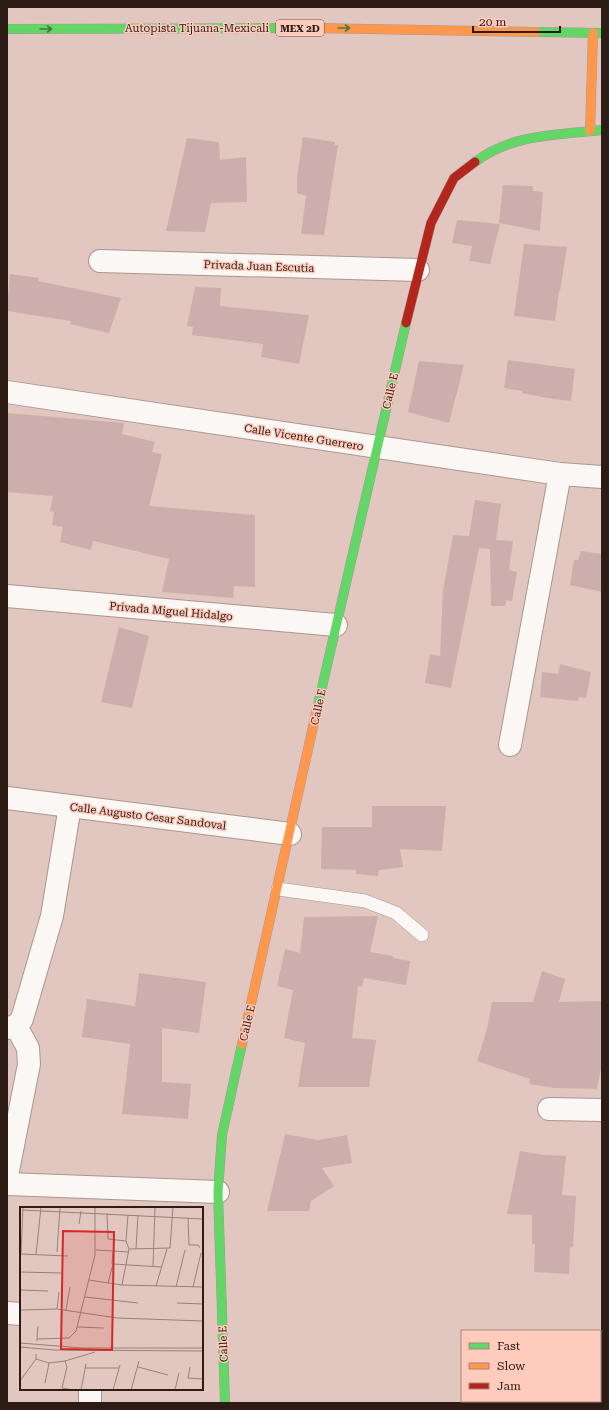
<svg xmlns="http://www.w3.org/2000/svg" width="609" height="1410" font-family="'Roboto Serif',serif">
<rect width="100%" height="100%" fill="#e1c7bf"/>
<g fill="#ccafad">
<polygon points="303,137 335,142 335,145 338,145 324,235 301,234 306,196 297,193 297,177"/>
<polygon points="187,138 219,142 220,160 246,157 247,202 211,203 205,232 166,231"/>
<polygon points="503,185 533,186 533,191 543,192 540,231 499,223"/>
<polygon points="457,220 500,224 490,264 469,261 472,246 452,243"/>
<polygon points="524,244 567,247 560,291 559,291 555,321 514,316"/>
<polygon points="10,274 39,278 38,281 121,298 109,333 70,324 71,321 7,311"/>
<polygon points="195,287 221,288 220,306 309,315 299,364 261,357 263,344 192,335 193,327 187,326"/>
<polygon points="508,360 575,369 571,401 547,398 522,393 522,391 504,388"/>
<polygon points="419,361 464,365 449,423 408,412"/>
<polygon points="7,413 124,423 122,434 155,442 152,452 162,454 149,506 255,515 255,587 234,586 233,598 162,592 169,559 93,541 91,550 60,542 63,527 52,525 54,512 50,511 53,496 7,492"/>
<polygon points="475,500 501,504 496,540 513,541 509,570 517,572 512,601 506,600 505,606 491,606 490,549 479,548 451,688 425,683 430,654 440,656 443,591 453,535 469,536"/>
<polygon points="581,551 602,554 602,592 570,585 574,560 578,560"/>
<polygon points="119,627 149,636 132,708 101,702"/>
<polygon points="560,664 591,672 586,698 579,697 578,701 540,697 542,672 558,674"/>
<polygon points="372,806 446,806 442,851 400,849 403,867 379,870 378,876 356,874 356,870 321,869 322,827 372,827"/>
<polygon points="378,916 370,952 393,956 393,958 410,961 406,985 364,978 362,987 358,986 352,1038 376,1040 369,1087 298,1087 305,1043 284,1038 293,990 277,986 285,949 300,953 304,917"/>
<polygon points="542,971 565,979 559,1002 602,1001 602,1063 597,1089 554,1088 529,1084 530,1079 477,1061 487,1029 492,1002 533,1002"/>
<polygon points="139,973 206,982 199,1033 162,1028 162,1082 191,1084 188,1119 122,1114 130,1044 82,1037 87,999 135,1006"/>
<polygon points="285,1134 318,1140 347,1135 352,1163 322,1168 334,1186 311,1201 309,1211 267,1211"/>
<polygon points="520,1151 545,1155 566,1156 562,1195 576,1196 573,1247 570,1247 569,1274 534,1272 535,1244 532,1244 532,1215 507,1214"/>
</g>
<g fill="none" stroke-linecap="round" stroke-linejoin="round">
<defs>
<polyline id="lane" points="278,889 365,901 396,913 422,935"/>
<g id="street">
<polyline points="100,261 418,270"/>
<polyline points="7,392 560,474 602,477"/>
<polyline points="7,596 336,625"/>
<polyline points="510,745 560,474"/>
<polyline points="7,798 290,834"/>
<polyline points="7,1028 16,1026 22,1019 52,916 70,806"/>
<polyline points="549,1109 602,1110"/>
<polyline points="7,1176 29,1064 28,1048 16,1026"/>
<polyline points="7,1184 218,1192"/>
<polyline points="7,1313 21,1314"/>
<polyline points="90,1389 90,1403"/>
</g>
<g id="fast">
<polyline points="7,29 311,28"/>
<polyline points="536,32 602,33"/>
<path d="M475,162C511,134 558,135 602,130"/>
<polyline points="317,709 406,323"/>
<polyline points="225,1403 218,1192 222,1135 242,1044"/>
</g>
<g id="slow">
<polyline points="311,28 536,32"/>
<polyline points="590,131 593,33"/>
<polyline points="242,1044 317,709"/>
</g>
<polyline id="jam" points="406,323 431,223 454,178 475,162"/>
</defs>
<use href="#lane" stroke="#aa9690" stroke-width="14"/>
<use href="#street" stroke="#aa9690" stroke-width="24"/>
<use href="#fast" stroke="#aa9690" stroke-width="10"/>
<use href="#slow" stroke="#aa9690" stroke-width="10"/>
<use href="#jam" stroke="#aa9690" stroke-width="10"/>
<use href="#lane" stroke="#faf7f5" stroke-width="13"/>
<use href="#street" stroke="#faf7f5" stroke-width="22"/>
<use href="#fast" stroke="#63d668" stroke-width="9"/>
<use href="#slow" stroke="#ff974d" stroke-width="9"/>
<use href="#jam" stroke="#b3261e" stroke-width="9"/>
</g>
<defs><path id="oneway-shaft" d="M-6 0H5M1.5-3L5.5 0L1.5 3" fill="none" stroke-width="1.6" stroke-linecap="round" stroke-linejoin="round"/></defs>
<g stroke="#48783e">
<use href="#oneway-shaft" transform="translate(344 28)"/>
<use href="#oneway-shaft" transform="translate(46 29)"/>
</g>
<g text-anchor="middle" stroke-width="3" stroke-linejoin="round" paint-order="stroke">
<rect fill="#fecbbc" stroke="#6c5047" stroke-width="1" x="276" y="20" width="48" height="16" rx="3"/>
<g font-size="10" font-weight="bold" fill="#2d1b15">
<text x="300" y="32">MEX 2D</text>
</g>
<g font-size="11" fill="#2d1b15" stroke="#fecbbc">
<text x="197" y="32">Autopista Tijuana-Mexicali</text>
<text transform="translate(259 266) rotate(2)" y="4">Privada Juan Escutia</text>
<text transform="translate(390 391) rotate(-77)" y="4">Calle E</text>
<text transform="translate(304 437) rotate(9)" y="4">Calle Vicente Guerrero</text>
<text transform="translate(171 611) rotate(5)" y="4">Privada Miguel Hidalgo</text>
<text transform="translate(318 707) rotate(-78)" y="4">Calle E</text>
<text transform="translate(148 816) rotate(7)" y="4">Calle Augusto Cesar Sandoval</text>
<text transform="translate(247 1023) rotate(-77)" y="4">Calle E</text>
<text transform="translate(223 1344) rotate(-92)" y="4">Calle E</text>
</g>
</g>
<g transform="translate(20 1207)">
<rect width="183" height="183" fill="#e1c7bf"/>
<path fill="none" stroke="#99827b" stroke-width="1" d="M2,3L183,12M87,6L88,32L106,34M108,8L106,34L109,42M168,11L169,38H178L180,41M59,17L61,4M109,42L150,41L153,0M116,42L118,8M76,43L93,44L92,57M93,44L109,45M37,45L40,0M0,47L48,49M1,47L3,0M16,48L21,0M133,60L135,0M0,65L41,66M69,73L102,78L183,80M88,76L93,57L142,60M102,78L109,42M136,79L147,42M156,80L165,43M173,80L181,46M0,83L28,84M65,90L118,96M157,96L183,97M37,102L39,85M0,103L37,102L97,111L183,114M46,103L50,80M57,120L84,121M17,132L18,119M17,134V132L49,131L56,124L75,48V0M0,136L63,141H183M0,140L35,143L183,144M16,152L29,156L45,154L47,160L42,181L53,183M45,154L75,145M118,160L148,168M170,160L168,171L183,172M65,161H99M0,174L16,152V147M25,176L29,156M61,183L66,157M93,183L100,158M111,183L119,154M155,183L159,166"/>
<path fill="#d62828" fill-opacity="0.15" stroke="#d62828" stroke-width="2" d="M43,24L94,25L92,143L41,142Z"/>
<rect width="183" height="183" fill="none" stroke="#2d1b15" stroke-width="2"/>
</g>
<rect width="609" height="1410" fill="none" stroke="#2d1b15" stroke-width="16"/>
<rect x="461" y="1330" width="140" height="72" fill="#fecbbc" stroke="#aa8579"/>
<rect x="469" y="1343" width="20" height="6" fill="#63d668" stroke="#aa8579"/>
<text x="497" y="1350" font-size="12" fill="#2d1b15">Fast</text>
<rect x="469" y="1363" width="20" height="6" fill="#ff974d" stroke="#aa8579"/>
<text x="497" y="1370" font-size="12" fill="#2d1b15">Slow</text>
<rect x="469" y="1383" width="20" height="6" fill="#b3261e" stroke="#aa8579"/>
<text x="497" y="1390" font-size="12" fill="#2d1b15">Jam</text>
<path d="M473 26v6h87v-6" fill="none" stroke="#2d1b15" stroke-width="2"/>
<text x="479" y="26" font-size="12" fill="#2d1b15" stroke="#fecbbc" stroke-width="3" paint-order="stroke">20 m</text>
</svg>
